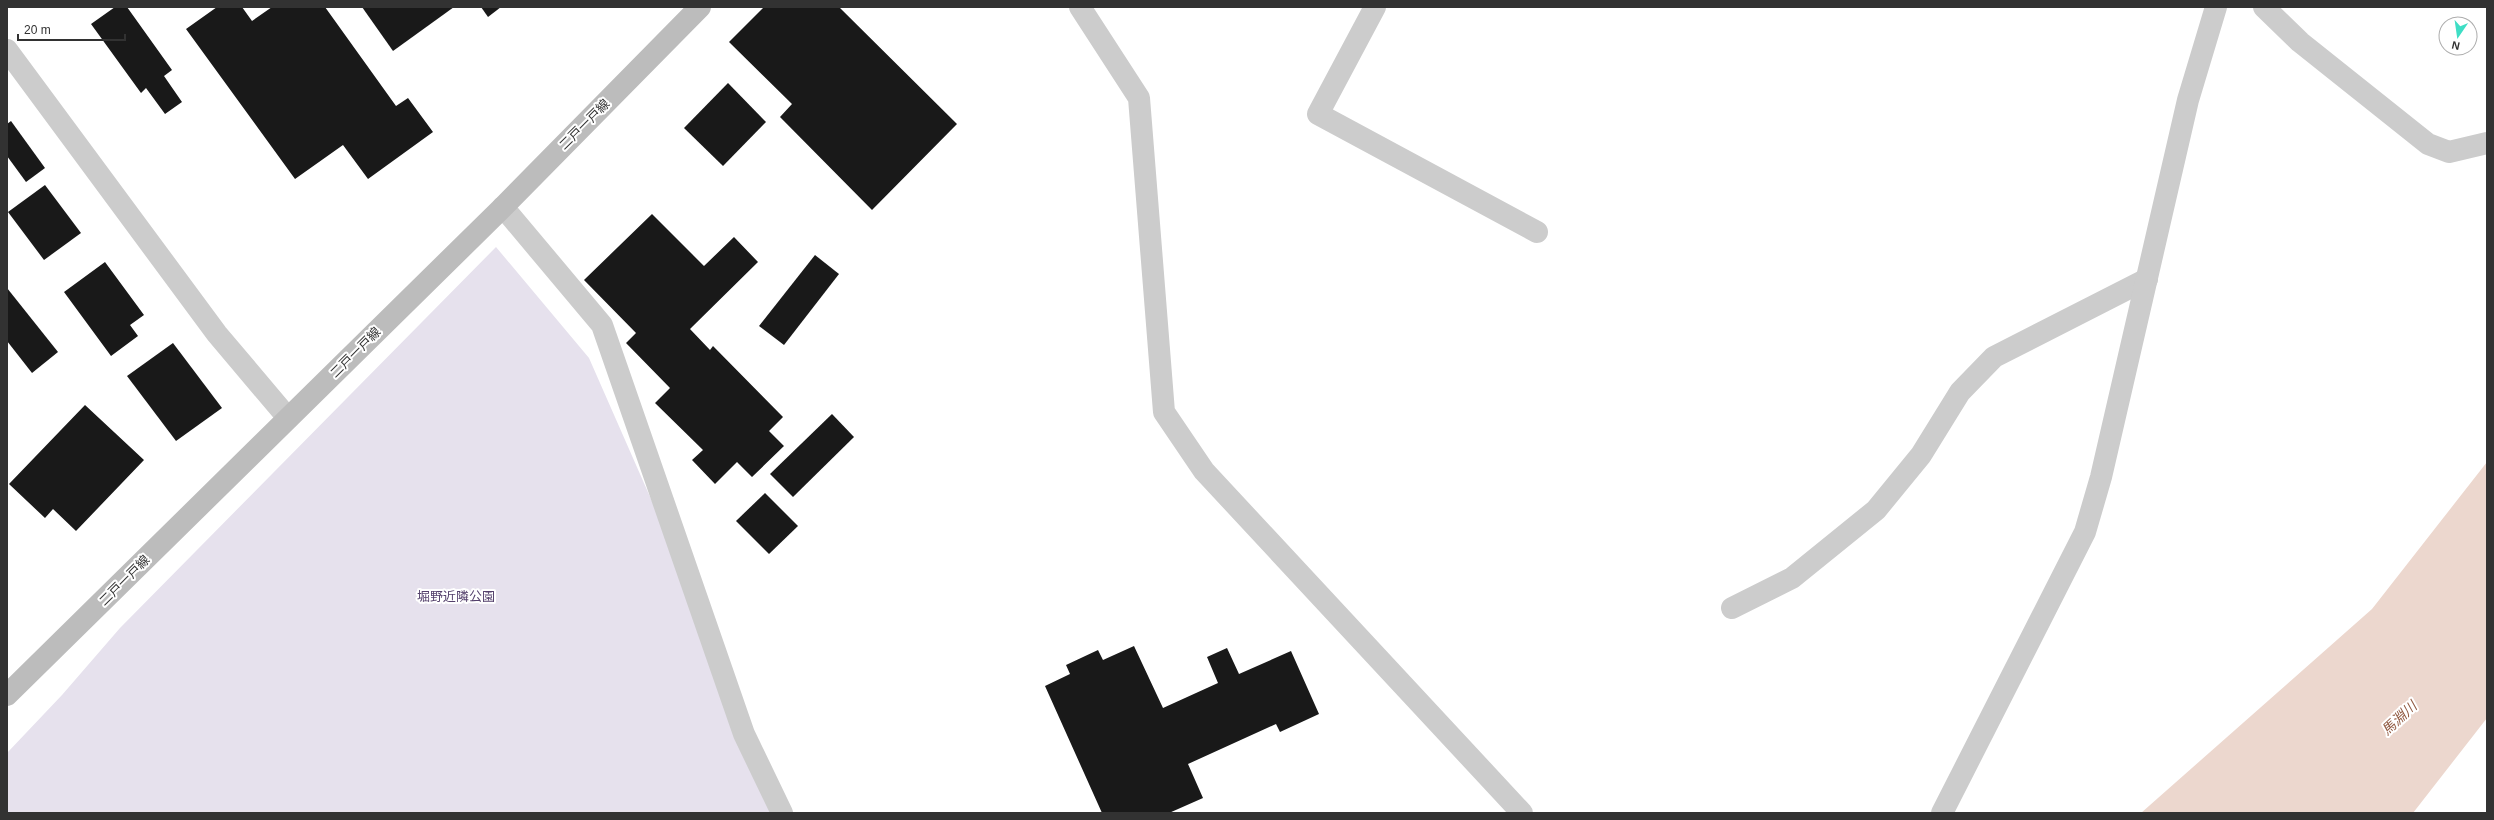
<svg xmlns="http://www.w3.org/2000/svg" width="2494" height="820" font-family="Arial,'Noto Sans JP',sans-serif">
<rect width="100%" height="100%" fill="#fff"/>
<polygon fill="#e6e1ed" points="496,247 589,358 789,813 7,813 7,753 62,695 120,628"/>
<polygon fill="#ecd7ce" points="2487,462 2487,718 2413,813 2141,813 2372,609"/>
<g fill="#191919">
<polygon points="115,7 127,7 172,70 164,76 182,102 165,114 146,88 141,93 91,24"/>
<polygon points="217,7 242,7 252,21 272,7 325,7 396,106 408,98 433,132 368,179 343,145 295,179 186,29"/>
<polygon points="362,7 454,7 393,51"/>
<polygon points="481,7 501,7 488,17"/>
<polygon points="764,7 839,7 957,124 872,210 780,117 792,104 729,42"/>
<polygon points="728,83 766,122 723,166 684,128"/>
<polygon points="11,121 45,168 26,182 7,156 7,124"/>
<polygon points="45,185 81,233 44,260 8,212"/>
<polygon points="652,214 704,266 734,237 758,262 690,329 710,350 713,346 783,417 769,431 784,446 752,477 737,462 715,484 692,460 703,450 655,403 670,388 626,343 636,333 584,280"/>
<polygon points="815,255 839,274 784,345 759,326"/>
<polygon points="105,262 144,315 130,325 138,336 111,356 64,292"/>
<polygon points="7,288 58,352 32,373 7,341"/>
<polygon points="173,343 222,408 176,441 127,376"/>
<polygon points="85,405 144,460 76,531 53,509 45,518 9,484"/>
<polygon points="832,414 854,437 793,497 770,474"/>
<polygon points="765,493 798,526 769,554 736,521"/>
<polygon points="1134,646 1163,708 1218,683 1207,657 1227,648 1239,674 1291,651 1319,714 1280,732 1276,724 1188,764 1203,798 1169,813 1102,813 1045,686 1070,674 1066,665 1098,650 1103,660"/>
</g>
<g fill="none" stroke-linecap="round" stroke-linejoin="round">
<g stroke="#ccc" stroke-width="22">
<polyline points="1080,7 1139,98 1164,412 1204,471 1522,813"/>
<polyline points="1375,7 1318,114 1537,232"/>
<polyline points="2264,7 2300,42 2428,144 2449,152 2487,143"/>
<polyline points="503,207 602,325 744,734 782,813"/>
<polyline points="1732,608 1792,578 1876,510 1921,455 1960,392 1994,357 2147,279"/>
<polyline points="1942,813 2085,532 2101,477 2188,100 2216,7"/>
</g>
<polyline stroke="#ccc" stroke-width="22" points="7,50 217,334 288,418"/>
<polyline stroke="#bcbcbc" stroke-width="22" points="7,695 503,207 700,7"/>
</g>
<g text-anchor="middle" stroke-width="4" stroke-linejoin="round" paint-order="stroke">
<g font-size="13" fill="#323232" stroke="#fff">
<text transform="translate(584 124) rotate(-45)" y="5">二戸一戸線</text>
<text transform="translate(355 352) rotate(-45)" y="5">二戸一戸線</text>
<text transform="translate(124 580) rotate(-45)" y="5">二戸一戸線</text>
</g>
<g font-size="13" fill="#54406c" stroke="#fff">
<text x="456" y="601">堀野近隣公園</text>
</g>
<g font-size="14" font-style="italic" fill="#915a42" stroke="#fff">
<text transform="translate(2399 718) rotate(-43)" y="5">馬淵川</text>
</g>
</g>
<rect width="2494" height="820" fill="none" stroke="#323232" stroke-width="16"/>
<g transform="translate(2458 36) rotate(193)"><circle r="19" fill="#ffffff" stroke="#adadad"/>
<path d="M0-3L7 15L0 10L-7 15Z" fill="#3edec5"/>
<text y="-6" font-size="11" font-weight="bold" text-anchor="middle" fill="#323232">N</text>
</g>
<path d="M18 34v6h107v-6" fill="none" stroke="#323232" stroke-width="2"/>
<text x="24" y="34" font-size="12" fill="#323232" stroke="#ffffff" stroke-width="3" paint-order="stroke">20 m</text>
</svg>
